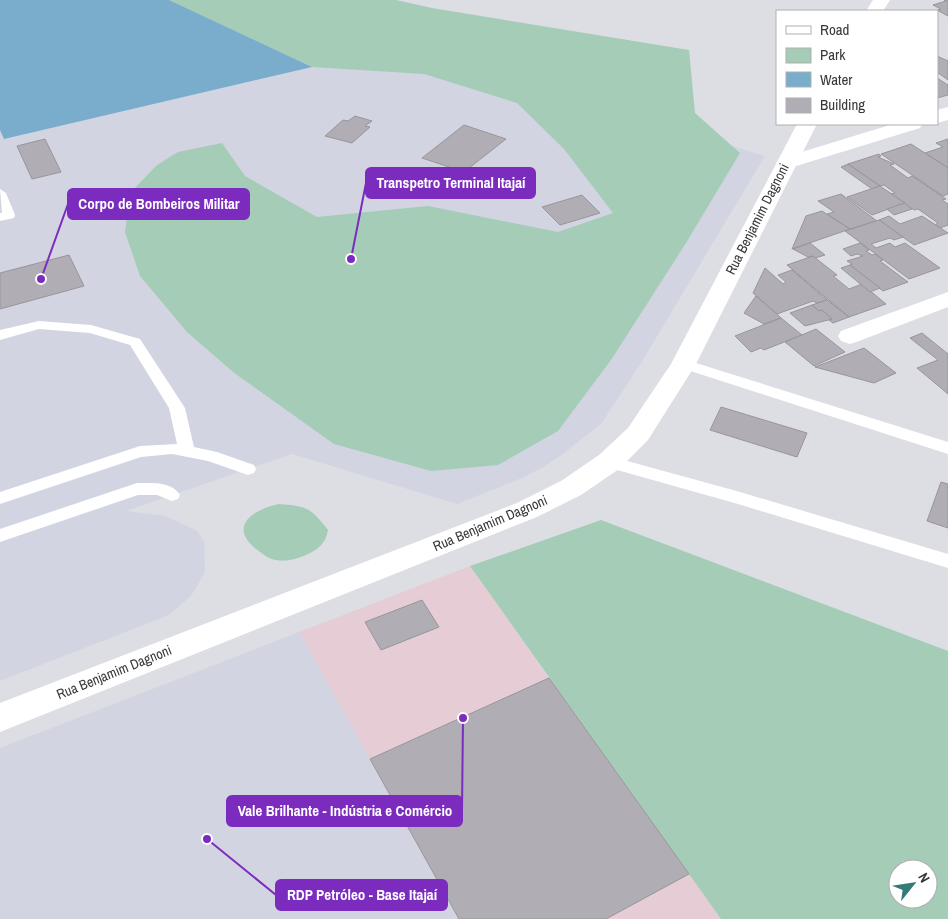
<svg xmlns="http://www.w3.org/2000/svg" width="948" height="919" font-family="'Archivo Narrow',sans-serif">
<rect width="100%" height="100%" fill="#dddee4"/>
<polygon fill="#e6cdd5" points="470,566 549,678 721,919 459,919 299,632"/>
<g fill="#d2d4e2">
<polygon points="0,0 282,0 345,26 765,156 641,363 601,424 564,453 545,466 522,478 457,504 292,454 126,511 166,516 197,531 204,541 205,572 191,596 169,615 0,681"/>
<polygon points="299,632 459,919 0,919 0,748"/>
</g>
<g fill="#a4ccb6" fill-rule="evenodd">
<polygon points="169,0 396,0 432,8 689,50 695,113 740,153 686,243 611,360 558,431 498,465 431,471 334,444 233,372 187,332 140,276 125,232 131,192 157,165 178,152 222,143 245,176 317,217 428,206 558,232 613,213 564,149 517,103 424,74 312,67"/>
<path d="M279,504C307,506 311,508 328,530C326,543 318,550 306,555C296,559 287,562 276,560C268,559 262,553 256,549C227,525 255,509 279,504Z"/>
<path d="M601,520L948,651V919H721L470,566ZM898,869H928V899H898Z"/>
</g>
<polygon fill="#79adcb" points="0,0 169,0 312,67 4,139 0,130"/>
<g fill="#b0adb4" stroke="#98959b">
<polygon points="944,0 948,0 948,16 937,10 941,9 933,5 946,1"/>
<polygon points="937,56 948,61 948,80 937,72"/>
<polygon points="937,78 948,85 948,95 937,98"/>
<polygon points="355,116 372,121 365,126 370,127 352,143 325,136 343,120 348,121"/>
<polygon points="464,125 506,139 464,172 422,158"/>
<polygon points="45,139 61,172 32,179 17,146"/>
<polygon points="948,139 948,168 925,153 943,147 936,143"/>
<polygon points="911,144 948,168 948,194 943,196 881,154"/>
<polygon points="879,154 881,156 878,157 894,164 890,165 908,178 912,176 946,199 942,200 948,204 948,225 940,228 935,225 938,223 918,209 914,210 891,194 895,193 884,185 880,186 848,164"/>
<polygon points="848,164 880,186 872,189 841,167"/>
<polygon points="880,186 905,203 872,215 847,197"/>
<polygon points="841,194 877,221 850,229 827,214 834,212 818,201"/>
<polygon points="582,195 600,213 560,225 542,207"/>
<polygon points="905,203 912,209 894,215 887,209"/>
<polygon points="822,211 850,229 792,249 806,216"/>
<polygon points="889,216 900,224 922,216 948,233 914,245 879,220"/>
<polygon points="879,220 903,237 894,240 890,238 871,244 876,248 890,243 895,247 905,243 940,268 909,279 845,231"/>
<polygon points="810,243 825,255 815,258 813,256 808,257 793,249"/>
<polygon points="860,243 869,250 866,251 872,255 875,254 883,260 880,261 908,282 883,291 850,265 852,264 847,261 863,256 857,254 851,256 843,249"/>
<polygon points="69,255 84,286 0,309 0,273"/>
<polygon points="813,256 837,275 833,276 849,289 862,284 886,304 849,317 787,265"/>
<polygon points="850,265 880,288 870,292 841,268"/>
<polygon points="765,268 783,284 786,282 778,275 792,270 827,300 817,303 813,301 777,314 753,293"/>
<polygon points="756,296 777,314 781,318 764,324 744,313"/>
<polygon points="827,300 849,317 833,323 829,320 832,319 822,310 819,311 812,305"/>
<polygon points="812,305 819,311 822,310 832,319 805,326 790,313"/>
<polygon points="781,318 802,335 764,350 761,348 751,352 735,336"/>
<polygon points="816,329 845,352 814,366 785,342"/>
<polygon points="922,333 948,354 948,394 917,368 938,360 910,338"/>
<polygon points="864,348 896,373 874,383 815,367"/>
<polygon points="721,407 807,433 797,457 710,430"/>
<polygon points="941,482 948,484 948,528 927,521"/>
<polygon points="422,600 439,627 381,650 365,622"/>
<polygon points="549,678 689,874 606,919 459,919 370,759"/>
</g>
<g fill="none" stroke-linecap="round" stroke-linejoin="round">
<g fill="#fff" fill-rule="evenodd">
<polygon points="0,189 6,193 15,215 14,218 0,221 0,213 2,213"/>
<polygon points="39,321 91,325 140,339 185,408 194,447 217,452 254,465 256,469 254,473 248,475 208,461 172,454 141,457 0,504 0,492 140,446 177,444 169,408 130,345 90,333 39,329 0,340 0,330"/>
<polygon points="683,359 948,442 948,454 678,367 676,364 678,361"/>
<polygon points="609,456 740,492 948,554 948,568 738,504 603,466 601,462 603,458"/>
<path d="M137,483C151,483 172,481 180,495L178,499L172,501L157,495H138L0,542V529Z"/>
</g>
<g fill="#fff" fill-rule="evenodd">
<polygon points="948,107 948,120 937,123 937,110"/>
<polygon points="893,124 923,124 920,128 793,167 786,169 779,167 776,163 779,159"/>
<polygon points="948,292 948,307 859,341 850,344 841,341 838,336 841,331"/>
</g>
<g fill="#fff" fill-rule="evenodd">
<polygon points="873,0 890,0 883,11 866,11"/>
<polygon points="797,124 817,124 696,364 648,440 619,469 581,495 537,517 0,732 0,703 517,503 561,481 599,455 628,428 671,364"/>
</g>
</g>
<g text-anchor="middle" stroke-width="4" stroke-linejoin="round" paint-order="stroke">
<g font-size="14" fill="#37383a" stroke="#fff">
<text transform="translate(757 219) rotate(-63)" y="5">Rua Benjamim Dagnoni</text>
<text transform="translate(490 523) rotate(-23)" y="5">Rua Benjamim Dagnoni</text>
<text transform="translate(114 672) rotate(-22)" y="5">Rua Benjamim Dagnoni</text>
</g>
</g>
<path fill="none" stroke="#7b2cbf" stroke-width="2" d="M351 259L366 183M41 279L68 204M463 718L462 811M207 839L276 895"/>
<g fill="#7b2cbf" stroke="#fff" stroke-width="2">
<circle cx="351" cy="259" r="5"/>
<circle cx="41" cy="279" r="5"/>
<circle cx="463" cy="718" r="5"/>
<circle cx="207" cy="839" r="5"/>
</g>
<g fill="#7b2cbf" stroke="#7b2cbf" stroke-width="2">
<rect x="366" y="168" width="169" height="30" rx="5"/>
<rect x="68" y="189" width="181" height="30" rx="5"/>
<rect x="227" y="796" width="235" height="30" rx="5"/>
<rect x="276" y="880" width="171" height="30" rx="5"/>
</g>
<g font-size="15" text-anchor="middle" font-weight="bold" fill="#fff">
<text x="451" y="188">Transpetro Terminal Itajaí</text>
<text x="159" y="209">Corpo de Bombeiros Militar</text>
<text x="345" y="816">Vale Brilhante - Indústria e Comércio</text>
<text x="362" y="900">RDP Petróleo - Base Itajaí</text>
</g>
<rect x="776" y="10" width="162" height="115" fill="#ffffff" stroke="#afafb0"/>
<rect x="786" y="26" width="25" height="8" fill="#ffffff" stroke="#afafb0"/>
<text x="820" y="35" font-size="15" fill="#37383a">Road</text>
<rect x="786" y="48" width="25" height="15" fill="#a4ccb6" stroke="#afafb0"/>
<text x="820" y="60" font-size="15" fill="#37383a">Park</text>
<rect x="786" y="72" width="25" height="15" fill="#79adcb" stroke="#afafb0"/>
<text x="820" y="85" font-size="15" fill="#37383a">Water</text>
<rect x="786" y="98" width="25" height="15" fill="#b0adb4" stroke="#afafb0"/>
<text x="820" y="110" font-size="15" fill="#37383a">Building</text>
<g transform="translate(913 884) rotate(60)"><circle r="24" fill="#ffffff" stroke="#afafb0"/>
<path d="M0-4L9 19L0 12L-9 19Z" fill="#327b77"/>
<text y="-8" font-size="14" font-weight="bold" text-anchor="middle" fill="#37383a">N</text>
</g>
</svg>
